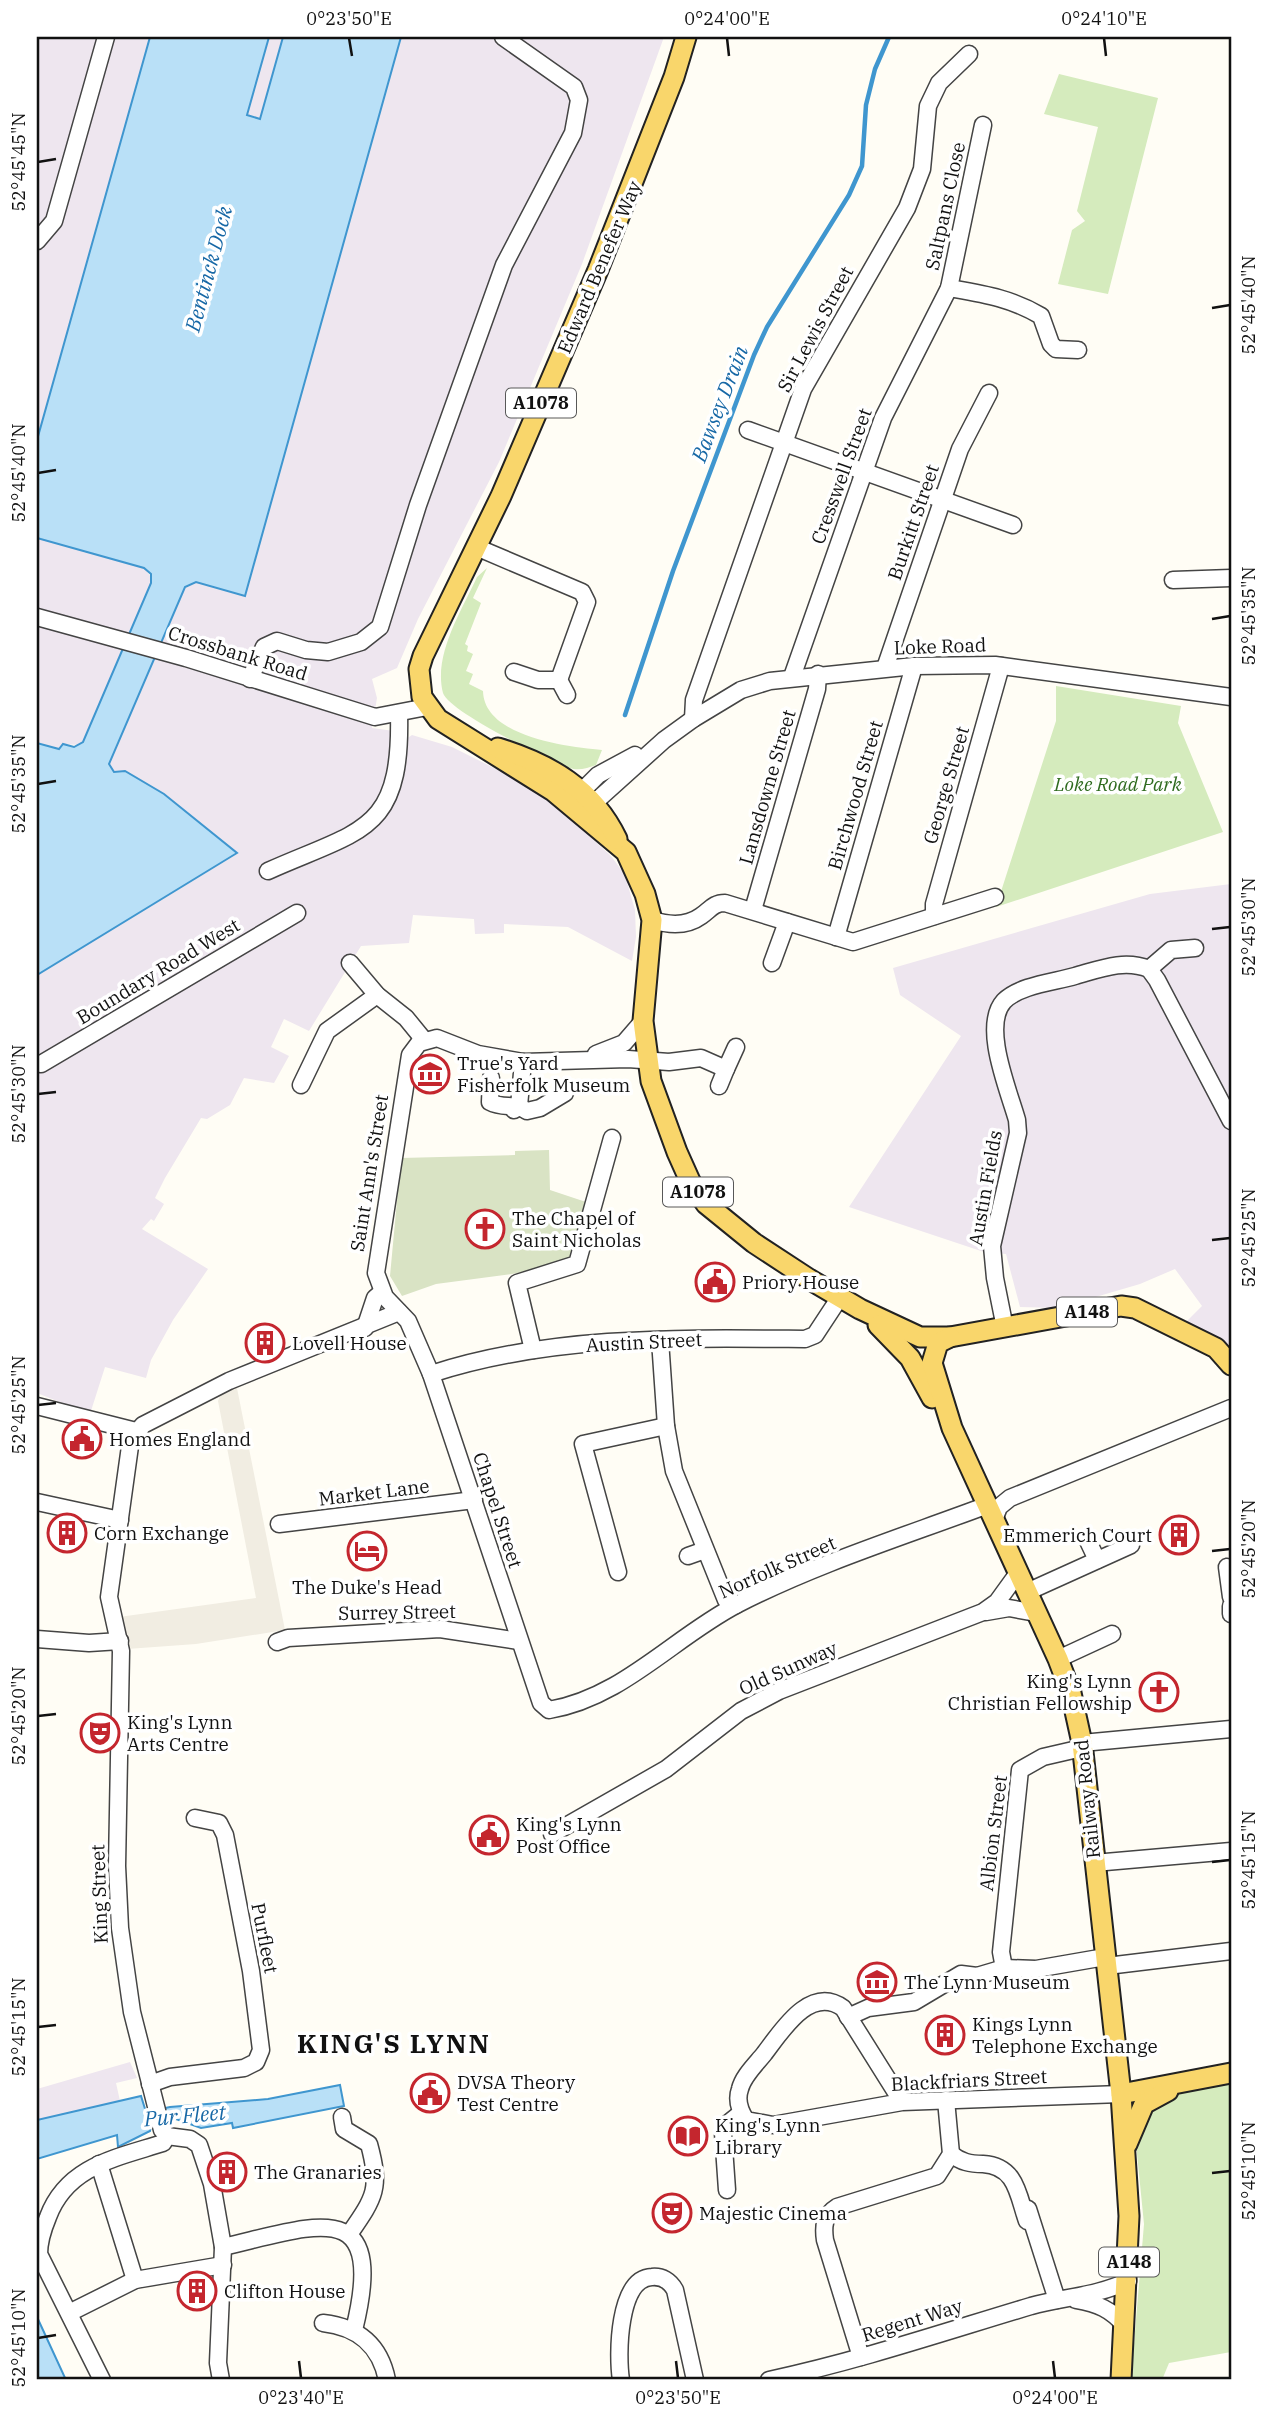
<svg xmlns="http://www.w3.org/2000/svg" width="1268" height="2417" font-family="'IBM Plex Serif',serif">
<rect width="100%" height="100%" fill="#fffdf5"/>
<g fill="#eee6ef">
<polygon points="37,37 150,37 37,440"/>
<polygon points="269,37 283,37 260,119 247,115"/>
<polygon points="401,37 664,37 582,264 499,462 418,619 397,668 372,679 377,698 372,728 394,731 400,743 412,735 452,747 512,777 549,799 611,856 625,875 635,910 636,937 632,961 568,927 504,924 504,933 475,934 474,919 413,915 409,943 361,946 309,1031 284,1019 271,1047 289,1056 274,1083 244,1078 230,1105 207,1119 201,1118 165,1178 155,1198 164,1204 154,1221 151,1219 142,1229 208,1269 173,1320 151,1360 146,1378 105,1367 90,1414 37,1393 37,975 237,854 164,794 125,771 114,772 109,764 185,587 196,582 245,596"/>
<polygon points="37,538 144,568 151,577 149,591 87,736 79,745 63,744 59,749 37,743"/>
<polygon points="1231,884 1231,1351 1184,1324 1202,1306 1175,1269 1140,1284 1058,1308 1020,1307 1006,1254 984,1252 849,1207 961,1036 900,995 893,968 1150,894"/>
<polygon points="130,2062 137,2078 116,2083 120,2101 37,2120 37,2089"/>
</g>
<g fill="#d5ebbd">
<polygon points="1059,74 1158,98 1108,294 1058,284 1072,230 1085,221 1077,211 1098,127 1044,114"/>
<path d="M487,568L473,598L481,603L465,644L468,646L467,651L473,654L466,671L473,674L469,684L483,691C484,737 568,747 602,750L596,765C588,768 578,771 570,768C549,760 449,712 443,693C433,655 462,610 477,577Z"/>
<polygon points="1056,686 1181,706 1178,723 1223,832 996,907 1056,721"/>
<polygon points="1231,2082 1231,2352 1169,2363 1162,2380 1131,2380 1144,2224 1137,2154 1137,2124 1162,2097"/>
</g>
<polygon fill="#d9e3c4" points="549,1150 550,1190 586,1202 568,1262 512,1274 436,1284 402,1296 390,1276 401,1158 515,1155 515,1151"/>
<polygon fill="#f1ede2" points="236,1383 285,1630 196,1644 127,1649 119,1617 256,1598 218,1401 220,1396"/>
<g fill="#b9e0f7" stroke="#3f96cf" stroke-width="2">
<polygon points="150,37 269,37 247,115 260,119 283,37 401,37 245,596 196,582 185,587 109,764 114,772 125,771 164,794 237,853 37,975 37,743 59,749 63,744 74,747 83,742 151,583 151,574 144,568 37,538 37,440"/>
<polygon points="340,2085 344,2106 233,2128 232,2123 201,2128 176,2119 151,2126 150,2131 118,2147 117,2135 37,2159 37,2120 141,2096 146,2112 170,2107 268,2099"/>
<polygon points="37,2317 66,2380 37,2380"/>
</g>
<g fill="none" stroke-linecap="round" stroke-linejoin="round">
<polyline stroke="#3f96cf" stroke-width="4.5" points="625,715 673,571 754,355 767,327 849,195 862,166 866,105 875,69 889,37"/>
<defs>
<g id="minor">
<polyline points="37,241 54,221 106,37"/>
<path d="M949,288C983,294 1011,298 1041,316L1051,344L1056,349L1078,350"/>
<polyline points="748,430 1013,525"/>
<polyline points="476,547 582,592 587,602 559,680 538,680 514,672"/>
<polyline points="1173,580 1231,578"/>
<polyline points="37,617 186,658 375,717 427,707"/>
<polyline points="885,668 960,449 989,393"/>
<polyline points="792,677 883,418 949,288 983,125"/>
<polyline points="250,679 264,647 277,641 306,650 328,652 361,642 380,627 418,505 504,265 573,133 579,100 574,87 503,37"/>
<polyline points="559,680 567,695"/>
<polyline points="693,719 694,700 803,389 907,208 922,169 928,106 939,83 969,54"/>
<polyline points="574,799 598,775 635,755"/>
<polyline points="584,812 664,740 693,719 741,690 770,681 914,666 995,665 1231,697"/>
<path d="M268,871C362,829 402,833 399,713"/>
<polyline points="753,910 817,689 818,674"/>
<polyline points="934,916 934,904 1001,666"/>
<path d="M652,920C668,925 686,927 701,916C710,910 713,903 725,903L853,942L995,897"/>
<polyline points="836,937 914,666"/>
<polyline points="350,963 377,995 406,1018 424,1040"/>
<polyline points="772,963 787,922"/>
<polyline points="1149,969 1171,950 1195,948"/>
<path d="M736,1047L726,1069L701,1058L669,1062L628,1059L523,1062L478,1054L437,1038L419,1043L410,1055L376,1273L385,1297L408,1321L431,1374L541,1703L549,1710C622,1698 674,1637 738,1604C816,1564 902,1537 985,1506"/>
<polyline points="596,1054 624,1043 643,1021"/>
<polyline points="41,1064 297,913"/>
<path d="M491,1078L490,1102C503,1109 515,1103 527,1111L540,1108L565,1093"/>
<polyline points="301,1085 327,1031 377,995"/>
<polyline points="719,1086 726,1069"/>
<polyline points="514,1110 519,1106 523,1062"/>
<polyline points="365,1328 375,1298 382,1292"/>
<path d="M1005,1328L995,1278L992,1246L1018,1133L1017,1120C1009,1091 981,1026 1004,1001C1020,985 1055,982 1075,976C1100,969 1124,959 1149,969L1157,980L1231,1121"/>
<polyline points="660,1340 666,1426 674,1471 726,1600 736,1605"/>
<polyline points="533,1350 517,1283 577,1264 612,1138"/>
<path d="M431,1374C550,1335 681,1338 805,1339L815,1335L840,1297"/>
<polyline points="37,1406 136,1431"/>
<polyline points="37,1502 120,1520"/>
<polyline points="994,1520 999,1507 1010,1498 1231,1408"/>
<polyline points="279,1524 474,1500"/>
<polyline points="1088,1541 1097,1560"/>
<polyline points="688,1556 705,1550"/>
<polyline points="1227,1567 1231,1597"/>
<polyline points="618,1572 583,1444 666,1426"/>
<polyline points="1027,1592 1131,1545"/>
<polyline points="1231,1606 1231,1614"/>
<polyline points="986,1612 1009,1608 1036,1613"/>
<polyline points="37,1639 89,1643 120,1641"/>
<polyline points="277,1642 288,1638 440,1629 519,1641"/>
<polyline points="1058,1659 1112,1634"/>
<polyline points="1082,1743 1231,1729"/>
<polyline points="552,1834 666,1769 741,1711 779,1691 983,1612 997,1602 1018,1573"/>
<polyline points="1094,1863 1231,1851"/>
<polyline points="1107,1966 1231,1951"/>
<polyline points="1004,1968 1001,1952 1020,1770 1043,1757 1082,1748"/>
<polyline points="848,2017 868,2008 914,2002 961,1974 977,1976 1004,1968 1036,1969 1105,1957"/>
<polyline points="150,2084 170,2077 244,2068 256,2062 261,2050 251,1971 225,1835 219,1823 195,1818"/>
<path d="M902,2102L843,2008C810,1984 781,2032 764,2054C756,2064 743,2076 740,2089C736,2100 740,2111 746,2120L773,2125L902,2102L1121,2094"/>
<path d="M342,2117L344,2129L369,2144C381,2188 375,2197 350,2233"/>
<polyline points="167,2136 162,2130 132,2012 120,1928 117,1866 121,1651 109,1597 131,1439 143,1425 229,1381 399,1312"/>
<polyline points="167,2136 190,2139 199,2145 212,2184 223,2247 218,2363 221,2380"/>
<path d="M951,2154C961,2162 970,2164 983,2164C1017,2166 1018,2196 1027,2221"/>
<polyline points="99,2164 135,2280"/>
<polyline points="727,2190 723,2133 726,2125 741,2113"/>
<polyline points="1028,2209 1057,2300"/>
<path d="M223,2247C315,2226 388,2193 354,2330"/>
<path d="M1076,2300C1098,2304 1111,2309 1125,2326"/>
<polyline points="71,2312 135,2280 223,2265"/>
<path d="M323,2323C358,2327 380,2345 387,2380"/>
<path d="M861,2357L825,2240C823,2226 824,2215 837,2207L937,2176L951,2154L946,2100"/>
<path d="M102,2380L39,2254C39,2240 43,2229 48,2217C67,2166 116,2158 163,2143L167,2136"/>
<path d="M621,2380C617,2355 618,2278 652,2277C662,2276 670,2281 675,2290L695,2380"/>
<path d="M769,2380C858,2361 944,2332 1031,2306C1064,2297 1097,2296 1128,2281"/>
</g>
<g id="major">
<polyline points="686,37 674,77 598,270 501,496 423,656 419,669 422,697 438,719 553,791 626,852 645,894 652,920 643,1021 651,1081 677,1152 690,1181 706,1204 754,1243 809,1279 860,1309 920,1337 950,1337 1121,1306 1135,1308 1216,1348 1231,1365"/>
<path d="M498,748C550,764 593,789 617,839"/>
<polyline points="878,1325 910,1358 932,1398"/>
<polyline points="950,1337 938,1343 932,1363 952,1428 1058,1659 1071,1693 1082,1743 1121,2094 1129,2216 1121,2380"/>
<polyline points="1121,2094 1231,2073"/>
<polyline points="1127,2144 1144,2104 1168,2091"/>
</g>
</defs>
<use href="#minor" stroke="#444" stroke-width="19"/>
<use href="#major" stroke="#222" stroke-width="23"/>
<use href="#minor" stroke="#fff" stroke-width="16"/>
<use href="#major" stroke="#f9d66b" stroke-width="19"/>
</g>
<path fill="none" stroke="#111" stroke-width="2.5" d="M349,38L352,56M727,38L729,56M1104,38L1106,56M38,162L56,159M1212,308L1230,305M38,473L56,470M1212,619L1230,616M38,784L56,781M1212,929L1230,927M38,1094L56,1092M1212,1240L1230,1238M38,1405L56,1403M1212,1551L1230,1549M38,1716L56,1714M1212,1862L1230,1860M38,2027L56,2025M1212,2173L1230,2171M38,2338L56,2335M299,2361L301,2378M676,2361L678,2378M1053,2361L1055,2378"/>
<defs>
<symbol id="museum-ring" viewBox="-11 -11 22 22"><circle r="9.5" fill="#fff" stroke="#c4262e" stroke-width="1.5"/><path d="M0-6L6-3V-2H-6V-3ZM-5-1h2V3h-2ZM-1-1h2V3h-2ZM3-1h2V3H3ZM-6 4H6V6H-6Z" fill="#c4262e"/></symbol>
<symbol id="church-ring" viewBox="-11 -11 22 22"><circle r="9.5" fill="#fff" stroke="#c4262e" stroke-width="1.5"/><path d="M-1.2-6h2.4v3.5h3.3v2.4h-3.3V6h-2.4V-.1h-3.3v-2.4h3.3Z" fill="#c4262e"/></symbol>
<symbol id="civic-ring" viewBox="-11 -11 22 22"><circle r="9.5" fill="#fff" stroke="#c4262e" stroke-width="1.5"/><path d="M-.6-6.5H3V-4.5H.6V-3L4-1V1h2V6H-6V1h2V-1L-.6-3ZM-1.2 2.5V6h2.4V2.5Z" fill="#c4262e"/></symbol>
<symbol id="building-ring" viewBox="-11 -11 22 22"><circle r="9.5" fill="#fff" stroke="#c4262e" stroke-width="1.5"/><path d="M-4-6H4V6H1V3H-1V6H-4ZM-2.5-4.3h1.7v1.8h-1.7ZM.8-4.3h1.7v1.8H.8ZM-2.5-1h1.7V.8h-1.7ZM.8-1h1.7V.8H.8Z" fill="#c4262e"/></symbol>
<symbol id="hotel-ring" viewBox="-11 -11 22 22"><circle r="9.5" fill="#fff" stroke="#c4262e" stroke-width="1.5"/><path d="M-6-4.5h1.5V1H6V5H4.5V3h-9V5H-6ZM-4 0a1.8 1.8 0 1 1 3.6 0ZM.5 0V-2.5h3Q6-2.5 6 0Z" fill="#c4262e"/></symbol>
<symbol id="theatre-ring" viewBox="-11 -11 22 22"><circle r="9.5" fill="#fff" stroke="#c4262e" stroke-width="1.5"/><path d="M-5-5.5Q0-4 5-5.5V0Q5 5 0 6Q-5 5-5 0ZM-3.3-2.5H-1v1.5H-3.3ZM1-2.5H3.3v1.5H1ZM-2.8 1Q0 5.5 2.8 1Z" fill="#c4262e"/></symbol>
<symbol id="library-ring" viewBox="-11 -11 22 22"><circle r="9.5" fill="#fff" stroke="#c4262e" stroke-width="1.5"/><path d="M-6-4Q-3-5.5-.7-3.5V5Q-3 3-6 4ZM6-4Q3-5.5 .7-3.5V5Q3 3 6 4Z" fill="#c4262e"/></symbol>
</defs>
<g fill-rule="evenodd">
<use href="#museum-ring" x="408" y="1052" width="44" height="44"/>
<use href="#church-ring" x="463" y="1207" width="44" height="44"/>
<use href="#civic-ring" x="693" y="1260" width="44" height="44"/>
<use href="#building-ring" x="243" y="1321" width="44" height="44"/>
<use href="#civic-ring" x="60" y="1417" width="44" height="44"/>
<use href="#building-ring" x="45" y="1511" width="44" height="44"/>
<use href="#building-ring" x="1157" y="1513" width="44" height="44"/>
<use href="#hotel-ring" x="345" y="1529" width="44" height="44"/>
<use href="#church-ring" x="1137" y="1670" width="44" height="44"/>
<use href="#theatre-ring" x="78" y="1711" width="44" height="44"/>
<use href="#civic-ring" x="467" y="1813" width="44" height="44"/>
<use href="#museum-ring" x="855" y="1960" width="44" height="44"/>
<use href="#building-ring" x="923" y="2013" width="44" height="44"/>
<use href="#civic-ring" x="408" y="2071" width="44" height="44"/>
<use href="#library-ring" x="666" y="2114" width="44" height="44"/>
<use href="#building-ring" x="205" y="2150" width="44" height="44"/>
<use href="#theatre-ring" x="650" y="2191" width="44" height="44"/>
<use href="#building-ring" x="175" y="2269" width="44" height="44"/>
</g>
<g text-anchor="middle" stroke-width="7" stroke-linejoin="round" paint-order="stroke">
<g fill="#fff" stroke="#585858" stroke-width="2">
<rect x="506" y="388.5" width="70" height="29" rx="5"/>
<rect x="663" y="1177.5" width="70" height="29" rx="5"/>
<rect x="1057" y="1297.5" width="60" height="29" rx="5"/>
<rect x="1099" y="2247.5" width="60" height="29" rx="5"/>
</g>
<g font-size="18" font-weight="bold" fill="#111">
<text x="541" y="409">A1078</text>
<text x="698" y="1198">A1078</text>
<text x="1087" y="1318">A148</text>
<text x="1129" y="2268">A148</text>
</g>
<g font-size="19" fill="#111" stroke="#fff">
<text transform="translate(945 206) rotate(-78)" y="7">Saltpans Close</text>
<text transform="translate(599 267) rotate(-67)" y="7">Edward Benefer Way</text>
<text transform="translate(815 329) rotate(-62)" y="7">Sir Lewis Street</text>
<text transform="translate(841 476) rotate(-70)" y="7">Cresswell Street</text>
<text transform="translate(913 522) rotate(-71)" y="7">Burkitt Street</text>
<text transform="translate(940 646) rotate(-2)" y="7">Loke Road</text>
<text transform="translate(238 653) rotate(17)" y="7">Crossbank Road</text>
<text transform="translate(946 785) rotate(-74)" y="7">George Street</text>
<text transform="translate(767 787) rotate(-74)" y="7">Lansdowne Street</text>
<text transform="translate(855 795) rotate(-74)" y="7">Birchwood Street</text>
<text transform="translate(158 971) rotate(-31)" y="7">Boundary Road West</text>
<text transform="translate(369 1173) rotate(-81)" y="7">Saint Ann's Street</text>
<text transform="translate(985 1188) rotate(-80)" y="7">Austin Fields</text>
<text transform="translate(644 1342) rotate(-3)" y="7">Austin Street</text>
<text transform="translate(374 1492) rotate(-7)" y="7">Market Lane</text>
<text transform="translate(498 1510) rotate(72)" y="7">Chapel Street</text>
<text transform="translate(777 1567) rotate(-24)" y="7">Norfolk Street</text>
<text transform="translate(397 1612) rotate(-1)" y="7">Surrey Street</text>
<text transform="translate(788 1668) rotate(-24)" y="7">Old Sunway</text>
<text transform="translate(1087 1799) rotate(-96)" y="7">Railway Road</text>
<text transform="translate(993 1833) rotate(-83)" y="7">Albion Street</text>
<text transform="translate(99 1894) rotate(-92)" y="7">King Street</text>
<text transform="translate(265 1938) rotate(79)" y="7">Purfleet</text>
<text transform="translate(969 2080) rotate(-3)" y="7">Blackfriars Street</text>
<text transform="translate(912 2320) rotate(-17)" y="7">Regent Way</text>
</g>
<g font-size="19" font-style="italic" fill="#2f6b1f" stroke="#fff">
<text x="1118" y="791">Loke Road Park</text>
</g>
<g font-size="19" fill="#111" stroke="#fff" text-anchor="start">
<text x="457" y="1070">True's Yard<tspan x="457" dy="22">Fisherfolk Museum</tspan></text>
<text x="512" y="1225">The Chapel of<tspan x="512" dy="22">Saint Nicholas</tspan></text>
<text x="742" y="1289">Priory House</text>
<text x="292" y="1350">Lovell House</text>
<text x="109" y="1446">Homes England</text>
<text x="94" y="1540">Corn Exchange</text>
<text x="1152" y="1542" text-anchor="end">Emmerich Court</text>
<text x="367" y="1594" text-anchor="middle">The Duke's Head</text>
<text x="1132" y="1688" text-anchor="end">King's Lynn<tspan x="1132" dy="22">Christian Fellowship</tspan></text>
<text x="127" y="1729">King's Lynn<tspan x="127" dy="22">Arts Centre</tspan></text>
<text x="516" y="1831">King's Lynn<tspan x="516" dy="22">Post Office</tspan></text>
<text x="904" y="1989">The Lynn Museum</text>
<text x="972" y="2031">Kings Lynn<tspan x="972" dy="22">Telephone Exchange</tspan></text>
<text x="457" y="2089">DVSA Theory<tspan x="457" dy="22">Test Centre</tspan></text>
<text x="715" y="2132">King's Lynn<tspan x="715" dy="22">Library</tspan></text>
<text x="254" y="2179">The Granaries</text>
<text x="699" y="2220">Majestic Cinema</text>
<text x="224" y="2298">Clifton House</text>
</g>
<g font-size="21" font-style="italic" fill="#1768a6" stroke="#fff">
<text transform="translate(209 269) rotate(-75)" y="7">Bentinck Dock</text>
<text transform="translate(720 404) rotate(-69)" y="7">Bawsey Drain</text>
<text transform="translate(185 2116) rotate(-5)" y="7">Pur Fleet</text>
</g>
<g font-size="26" font-weight="bold" letter-spacing="2" fill="#111" stroke="#fff">
<text x="394" y="2053">KING'S LYNN</text>
</g>
</g>
<rect width="1268" height="2417" fill="none" stroke="#ffffff" stroke-width="77"/>
<rect x="38" y="38" width="1192" height="2340" fill="none" stroke="#111" stroke-width="2.5"/>
<g font-size="18" text-anchor="middle" fill="#111">
<text x="349" y="25">0°23'50"E</text>
<text x="727" y="25">0°24'00"E</text>
<text x="1104" y="25">0°24'10"E</text>
<text transform="translate(19 162) rotate(-90)" y="6">52°45'45"N</text>
<text transform="translate(1249 305) rotate(-90)" y="6">52°45'40"N</text>
<text transform="translate(19 473) rotate(-90)" y="6">52°45'40"N</text>
<text transform="translate(1249 616) rotate(-90)" y="6">52°45'35"N</text>
<text transform="translate(19 784) rotate(-90)" y="6">52°45'35"N</text>
<text transform="translate(1249 927) rotate(-90)" y="6">52°45'30"N</text>
<text transform="translate(19 1094) rotate(-90)" y="6">52°45'30"N</text>
<text transform="translate(1249 1238) rotate(-90)" y="6">52°45'25"N</text>
<text transform="translate(19 1405) rotate(-90)" y="6">52°45'25"N</text>
<text transform="translate(1249 1549) rotate(-90)" y="6">52°45'20"N</text>
<text transform="translate(19 1716) rotate(-90)" y="6">52°45'20"N</text>
<text transform="translate(1249 1860) rotate(-90)" y="6">52°45'15"N</text>
<text transform="translate(19 2027) rotate(-90)" y="6">52°45'15"N</text>
<text transform="translate(1249 2171) rotate(-90)" y="6">52°45'10"N</text>
<text transform="translate(19 2338) rotate(-90)" y="6">52°45'10"N</text>
<text x="301" y="2404">0°23'40"E</text>
<text x="678" y="2404">0°23'50"E</text>
<text x="1055" y="2404">0°24'00"E</text>
</g>
</svg>
